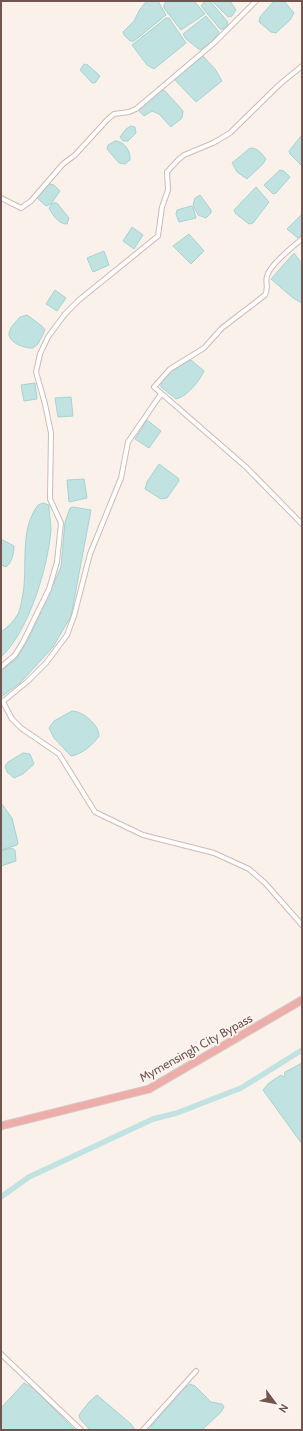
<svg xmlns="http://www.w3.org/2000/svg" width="303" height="1431" font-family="Cabin,sans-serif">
<rect width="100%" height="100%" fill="#faf1ea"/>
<g fill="#c0e2e0" stroke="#a7d3d1">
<polygon points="147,1 158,1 166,15 134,41 130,41 124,35 123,32 134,21 140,9"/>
<polygon points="166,1 194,1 205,14 181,30 164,8 164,5"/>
<polygon points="205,1 210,1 227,21 228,24 223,29 220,29 201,6"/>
<polygon points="212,1 230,1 236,10 232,16 228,17"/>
<polygon points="274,1 284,1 294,13 290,20 276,33 271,32 259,22 260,17"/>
<polygon points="206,16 219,32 213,41 200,50 186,39 183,34"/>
<polygon points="166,18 169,18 186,43 154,69 147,65 132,45"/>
<polygon points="203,56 215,69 222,81 196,102 174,79"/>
<polygon points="84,64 88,65 100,76 95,83 92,83 80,70"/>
<polygon points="161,90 165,91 183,111 182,118 171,127 159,114 152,111 144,116 138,110"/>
<polygon points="131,126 135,127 136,133 128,141 123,141 120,137 126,129"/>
<polygon points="302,135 302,166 290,154 289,151"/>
<path d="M115,141C124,141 131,151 130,160L125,164L119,163L107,149L108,145Z"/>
<path d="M250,148C258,148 261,153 266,159L263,164L247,179L237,172L232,163Z"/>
<polygon points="280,170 284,171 290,177 276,193 273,194 264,185"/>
<polygon points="49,184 54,185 60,191 51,204 46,206 37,198"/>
<polygon points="256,187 269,202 253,223 249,224 235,213 234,210"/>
<polygon points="200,195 211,210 211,213 206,218 198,215 193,205 195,198"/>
<path d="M53,203H57L69,218L67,224C58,224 53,215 49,208Z"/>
<polygon points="191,206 193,207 196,218 179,222 176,214 177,210"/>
<polygon points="302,214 302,234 298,238 287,229"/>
<polygon points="132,227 143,235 134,249 123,241"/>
<polygon points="189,234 204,251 191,264 173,246"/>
<polygon points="104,251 109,265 93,272 87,258"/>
<polygon points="294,253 302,264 302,303 293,298 271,279"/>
<polygon points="55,290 66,298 57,311 46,304"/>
<path d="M27,315L42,326L45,330L38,344L33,348C26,349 9,343 9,334C9,328 16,322 20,317Z"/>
<path d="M191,360L204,371C200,380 187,397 176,399L161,387V383L171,371Z"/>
<polygon points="35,383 37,399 24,401 21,385"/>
<polygon points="71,397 73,416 58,417 55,398"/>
<polygon points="147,420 161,431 149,448 135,439"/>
<polygon points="159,464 178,478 179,481 167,498 161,499 145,489 147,482"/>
<polygon points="84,479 87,498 69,502 67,480"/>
<path d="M43,503L49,505C49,514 51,522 51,530C48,567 29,631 1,657V632C8,627 14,621 18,614C20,610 21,604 22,599C29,568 18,532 38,505Z"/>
<polygon points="73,507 91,510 71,616 53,647 20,683 1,697 1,671 17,658 30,636 61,567 65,522 70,508"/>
<path d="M1,539L14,546C14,554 12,562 6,567L1,565Z"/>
<path d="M72,711C82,711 99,724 99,736C93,745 82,754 71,756L54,738L49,728L54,721Z"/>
<polygon points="23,753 30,754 34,764 23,774 14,778 7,772 5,766 8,762"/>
<polygon points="1,803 12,818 18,843 17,845 1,850"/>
<polygon points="11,848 15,850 16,861 1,866 1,851"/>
<polygon points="302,1063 302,1144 263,1090 269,1083 281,1075 284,1077 285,1072"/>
<polygon points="24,1383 33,1388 75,1430 1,1430 1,1408"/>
<polygon points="190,1384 195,1386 211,1402 222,1404 224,1407 221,1412 202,1430 148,1430 182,1390"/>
<polygon points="97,1395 131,1424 135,1430 90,1430 80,1419 79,1415 89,1402"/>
</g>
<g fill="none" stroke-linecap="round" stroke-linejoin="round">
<polyline stroke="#c0e2e0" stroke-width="5.5" points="1,1197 29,1177 153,1119 177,1113 241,1088 302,1050"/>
<defs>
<g id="street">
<polyline points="1,198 21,208 31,201 63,164 75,155 107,120 114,114 129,112 136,109 214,43 256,1"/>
<path d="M302,239C292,247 270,265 267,276C265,283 269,288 265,295L222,328L204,348L170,369L154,387L246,467L302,524"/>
<polyline points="1,667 15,655 23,642 49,589 57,562 61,523 50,499 51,433 45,404 36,372 40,354 48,337 65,314 79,300 158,236 162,207 168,190 167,172 178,160 184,155 213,143 230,133 280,84 302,66"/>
<polyline points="3,702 12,719 21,728 59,754 95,812 143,835 214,853 249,869 265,883 302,925"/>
<polyline points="1,703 28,681 46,663 67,635 74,616 90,554 121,478 128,442 161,394"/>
<polyline points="1,1354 81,1430"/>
<polyline points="143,1430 196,1371"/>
</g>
<polyline id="highway" points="1,1126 149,1089 302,1000"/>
</defs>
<use href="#street" stroke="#cebab4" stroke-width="6"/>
<use href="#highway" stroke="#d8cfce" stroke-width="9"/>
<use href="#street" stroke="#fff" stroke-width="4"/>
<use href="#highway" stroke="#edada8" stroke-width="7"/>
</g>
<g text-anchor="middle" stroke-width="3.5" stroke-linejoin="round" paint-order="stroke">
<g font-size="12" fill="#725550" stroke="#fdf5f0">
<text transform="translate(196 1048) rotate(-29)" y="4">Mymensingh City Bypass</text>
</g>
</g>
<rect width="303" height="1431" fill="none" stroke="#725550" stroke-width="4"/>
<g transform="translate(275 1403) rotate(122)" stroke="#fdf5f0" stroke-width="3" paint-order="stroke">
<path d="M0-3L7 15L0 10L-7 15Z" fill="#725550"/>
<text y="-6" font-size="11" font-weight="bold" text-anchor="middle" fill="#725550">N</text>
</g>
</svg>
